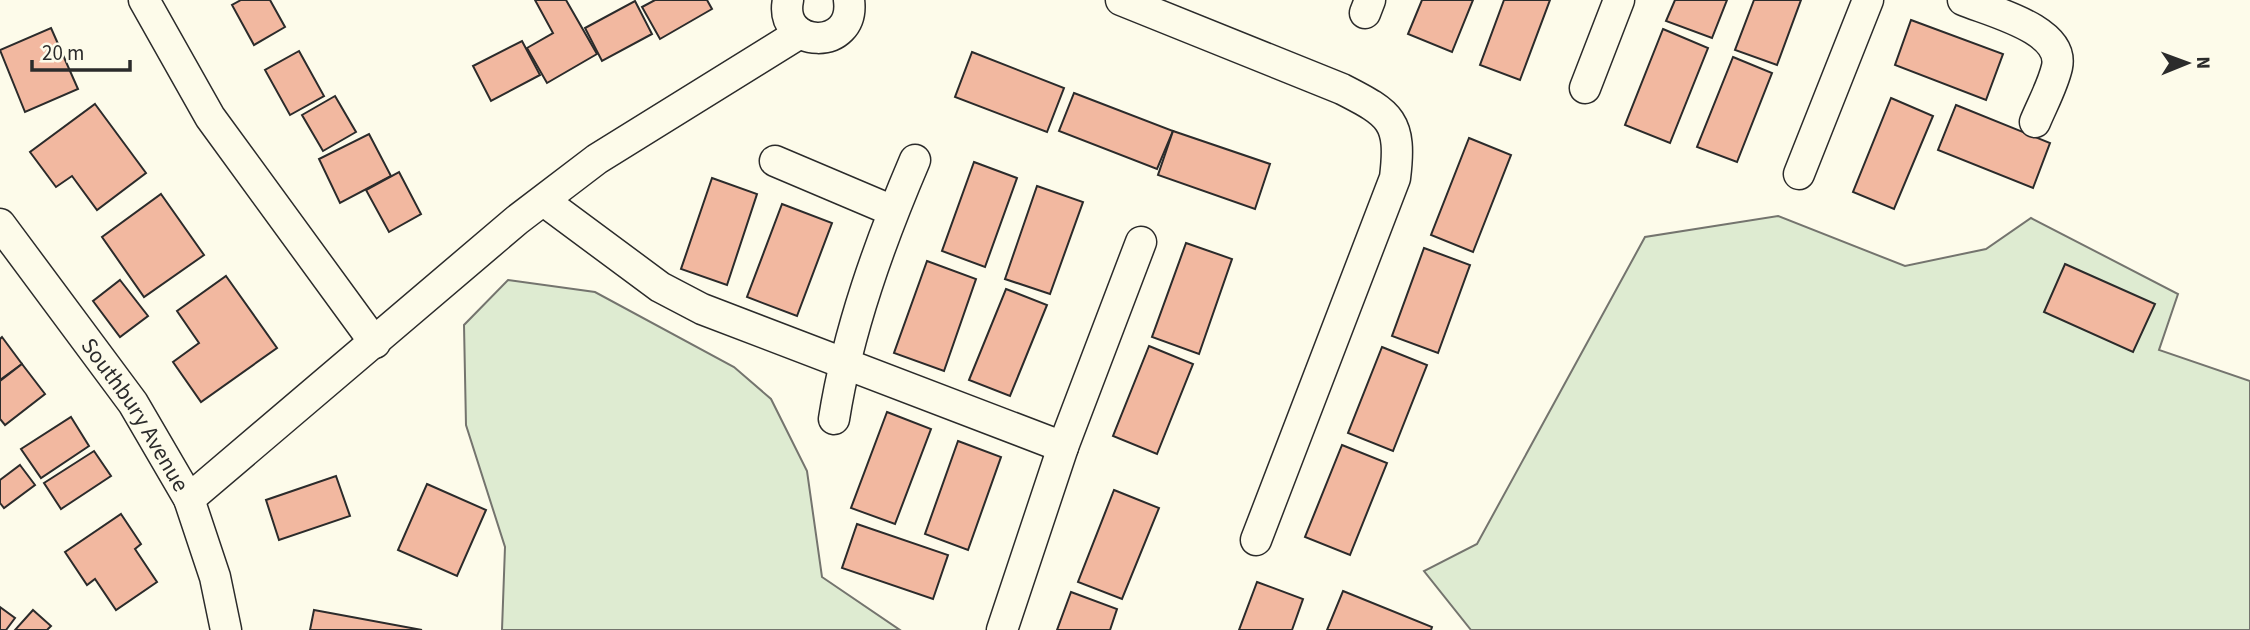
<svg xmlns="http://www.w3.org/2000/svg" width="2250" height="630" font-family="'Source Sans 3',sans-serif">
<rect width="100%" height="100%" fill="#fdfbea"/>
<g fill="#deebd1" stroke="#74746e" stroke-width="2">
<polygon points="1778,216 1905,266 1986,249 2031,218 2178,294 2159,350 2250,381 2250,630 1471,630 1424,571 1477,544 1645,237"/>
<polygon points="508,280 595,292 734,367 771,399 807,471 822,577 900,630 502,630 505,547 466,425 464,325"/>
</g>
<g fill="#f2b8a0" stroke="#2b2b2b" stroke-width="2">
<polygon points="241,0 270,0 285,27 254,45 232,5"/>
<polygon points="535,0 566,0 597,54 547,83 527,48 553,33"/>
<polygon points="655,0 707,0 712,9 660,39 642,7"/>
<polygon points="1422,0 1473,0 1452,52 1408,34"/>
<polygon points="1504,0 1550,0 1520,80 1480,65"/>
<polygon points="1675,0 1727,0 1712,38 1666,21"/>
<polygon points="1754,0 1801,0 1777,65 1735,50"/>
<polygon points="635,1 652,34 602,61 585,28"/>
<polygon points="1911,20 2003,54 1986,100 1895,65"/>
<polygon points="51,28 78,89 25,112 0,50"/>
<polygon points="1663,29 1708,48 1670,143 1625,125"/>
<polygon points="522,41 540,75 491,101 473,66"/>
<polygon points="299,51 324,96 290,115 265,70"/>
<polygon points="972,52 1064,88 1047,132 955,97"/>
<polygon points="1733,57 1772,73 1737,162 1697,147"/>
<polygon points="1074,93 1173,131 1157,169 1059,131"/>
<polygon points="335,96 356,132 323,151 302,115"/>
<polygon points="1891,98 1933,116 1894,209 1853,192"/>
<polygon points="95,104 146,173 97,210 72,176 56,187 30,152"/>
<polygon points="1956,105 2050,143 2033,188 1938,150"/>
<polygon points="1173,131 1270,164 1255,209 1158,175"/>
<polygon points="369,134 391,176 340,203 319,159"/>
<polygon points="1469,138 1511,155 1473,252 1431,235"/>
<polygon points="974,162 1017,178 985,267 942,251"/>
<polygon points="399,172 421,214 389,232 366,190"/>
<polygon points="712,178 757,194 727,285 681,269"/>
<polygon points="1037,186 1083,202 1050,294 1005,279"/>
<polygon points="161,194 204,255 144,297 102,237"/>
<polygon points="782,204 832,223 797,316 747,297"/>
<polygon points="1186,243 1232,259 1199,354 1152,337"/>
<polygon points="1424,248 1470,265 1438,353 1392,336"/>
<polygon points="927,261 976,279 944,371 894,353"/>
<polygon points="2065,264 2155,304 2133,352 2044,312"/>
<polygon points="226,276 277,348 201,402 173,362 199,343 177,311"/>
<polygon points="120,280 148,316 120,337 93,301"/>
<polygon points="1006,289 1047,305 1010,396 969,380"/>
<polygon points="2,337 22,364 0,380 0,339"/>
<polygon points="1149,346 1193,364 1157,454 1113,436"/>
<polygon points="1382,347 1427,365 1393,451 1348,433"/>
<polygon points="22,364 45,394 5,425 0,419 0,381"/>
<polygon points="887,412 931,429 895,524 851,508"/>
<polygon points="71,417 89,446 41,478 21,449"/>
<polygon points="958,441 1001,457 968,550 925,534"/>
<polygon points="1342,445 1387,463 1350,555 1305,537"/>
<polygon points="94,451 111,476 61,509 44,483"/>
<polygon points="20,465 35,485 4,508 0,503 0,480"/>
<polygon points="336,476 350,516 279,540 266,500"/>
<polygon points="427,484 486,510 457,576 398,550"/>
<polygon points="1114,490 1159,508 1122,599 1078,582"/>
<polygon points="121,514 141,544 135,549 157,582 116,610 95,579 87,585 65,552"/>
<polygon points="857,524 948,555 933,599 842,568"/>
<polygon points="1257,582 1303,599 1292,630 1239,630"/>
<polygon points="1343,591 1432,627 1431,630 1327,630"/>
<polygon points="1071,592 1117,609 1110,630 1057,630"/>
<polygon points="0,607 15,618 6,630 0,630"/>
<polygon points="33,610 51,626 47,630 15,630"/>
<polygon points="314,610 422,630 310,630"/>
</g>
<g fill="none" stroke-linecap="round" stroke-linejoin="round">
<defs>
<g id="minor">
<polyline points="144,0 210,117 375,343"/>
<path d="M788,0C778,49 856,52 849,0"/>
<path d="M1121,0L1342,89C1391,114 1402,121 1395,178L1256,540"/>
<path d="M1963,0C1989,11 2065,29 2057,67C2053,85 2042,105 2035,122"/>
<polyline points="1365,13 1370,0"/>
<polyline points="1585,88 1619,0"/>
<polyline points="775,161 893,211"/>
<polyline points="1799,174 1868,0"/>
<polyline points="544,201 660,287 702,309 1063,447"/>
<path id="s1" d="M0,224L133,403L189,499L215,577L226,630"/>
<path d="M834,419C848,330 880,242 915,160"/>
<polyline points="189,499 517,220 597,159 800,33"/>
<polyline points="1002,630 1063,447 1141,242"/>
</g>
</defs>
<use href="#minor" stroke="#2b2b2b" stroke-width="33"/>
<use href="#minor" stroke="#fdfbea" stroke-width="30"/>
</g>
<g text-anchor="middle" stroke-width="5" stroke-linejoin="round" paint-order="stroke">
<g font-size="23" fill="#2b2b2b" stroke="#fdfbea">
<text dy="8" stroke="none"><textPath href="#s1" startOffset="234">Southbury Avenue</textPath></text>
</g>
</g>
<g transform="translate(2187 63) rotate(89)" stroke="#fdfbea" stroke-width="5" paint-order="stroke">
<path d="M0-5L12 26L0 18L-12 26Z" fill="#2b2b2b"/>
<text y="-10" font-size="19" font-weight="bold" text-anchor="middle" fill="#2b2b2b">N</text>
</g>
<path d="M32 60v10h98v-10" fill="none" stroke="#2b2b2b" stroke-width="3.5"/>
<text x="42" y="60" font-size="21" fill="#2b2b2b" stroke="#fdfbea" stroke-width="5" paint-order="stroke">20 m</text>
</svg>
